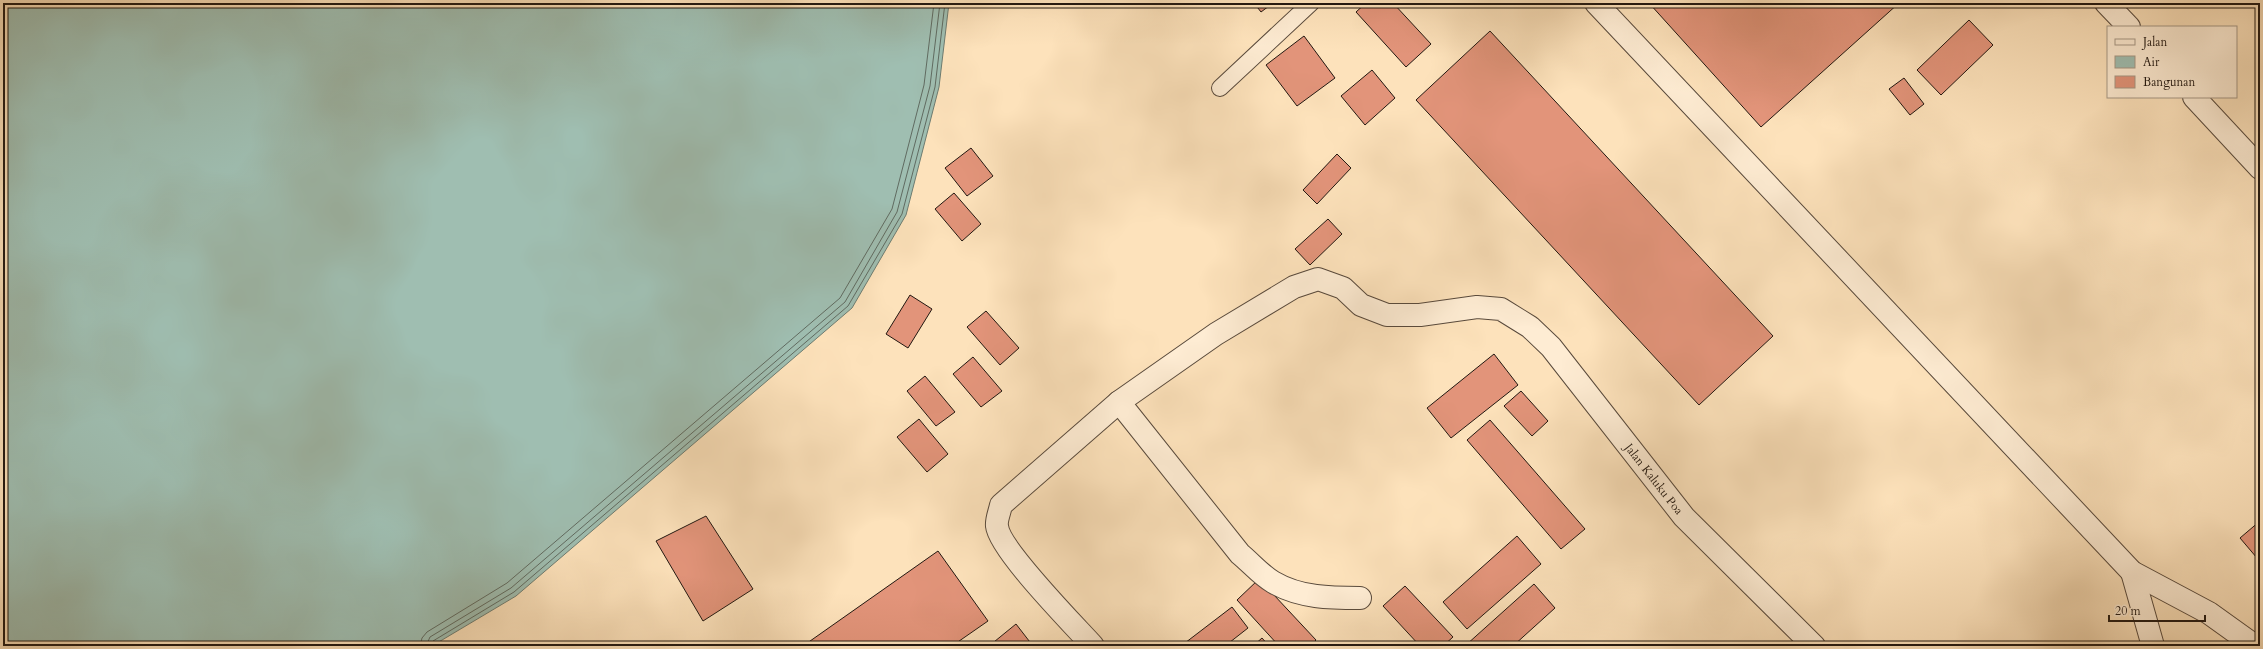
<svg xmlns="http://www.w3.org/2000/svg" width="2263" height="649" font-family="Cardo,serif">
<rect width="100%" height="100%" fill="#fde2bb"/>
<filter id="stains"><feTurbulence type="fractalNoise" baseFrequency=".005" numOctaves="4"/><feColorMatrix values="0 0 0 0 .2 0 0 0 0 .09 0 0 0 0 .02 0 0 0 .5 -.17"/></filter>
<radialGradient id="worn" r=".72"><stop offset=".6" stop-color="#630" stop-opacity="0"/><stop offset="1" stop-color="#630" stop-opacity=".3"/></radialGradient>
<polygon fill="#9fbeb1" stroke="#6d7c71" points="3,3 949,3 939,87 906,215 852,308 516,596 432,646 3,646"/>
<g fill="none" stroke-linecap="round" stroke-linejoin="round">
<g stroke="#606b61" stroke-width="1">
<polyline points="420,646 422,638 427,632 507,583 840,298 892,209 924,85 934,3"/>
<polyline points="426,646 430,637 511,588 845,302 897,212 930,86 940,3"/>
<polyline points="431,646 433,641 514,592 848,306 902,214 935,87 945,3"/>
</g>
</g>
<g fill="#e2947a" stroke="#221811">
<polygon points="1254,3 1273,3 1261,12"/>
<polygon points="1366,3 1393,3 1431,44 1406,67 1356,12"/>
<polygon points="1649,3 1899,3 1761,127"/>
<polygon points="1969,20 1993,45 1941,95 1917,70"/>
<polygon points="1490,31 1773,336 1699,405 1416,100"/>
<polygon points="1304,36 1335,78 1297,106 1266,65"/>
<polygon points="1372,70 1395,98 1365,125 1341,96"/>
<polygon points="1904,78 1924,104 1910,115 1889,89"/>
<polygon points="971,148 993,176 967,196 945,168"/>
<polygon points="1337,154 1351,168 1317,204 1303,190"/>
<polygon points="954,193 981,224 962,241 935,209"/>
<polygon points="1328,219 1342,234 1310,265 1295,249"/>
<polygon points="910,295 932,309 908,348 886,334"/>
<polygon points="986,311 1019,348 1000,365 967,327"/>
<polygon points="1494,354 1518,385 1451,438 1427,408"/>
<polygon points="973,357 1002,391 981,407 953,374"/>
<polygon points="925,376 955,412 936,426 907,391"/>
<polygon points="1521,391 1548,421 1532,436 1504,406"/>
<polygon points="919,419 948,454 927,472 897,437"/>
<polygon points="1490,420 1585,529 1561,549 1467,440"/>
<polygon points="706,516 753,589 703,621 656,541"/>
<polygon points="2260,521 2260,555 2257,558 2240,538"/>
<polygon points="1517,536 1541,564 1467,629 1443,602"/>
<polygon points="938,551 988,621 952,646 803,646"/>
<polygon points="1259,579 1316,640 1310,646 1279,646 1237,600"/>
<polygon points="1534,584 1555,608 1513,646 1467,646 1466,645"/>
<polygon points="1405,586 1453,637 1443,646 1420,646 1383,606"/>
<polygon points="1232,607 1248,628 1225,646 1181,646"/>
<polygon points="1016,624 1033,646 989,646"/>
<polygon points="1262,638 1269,646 1253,646"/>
</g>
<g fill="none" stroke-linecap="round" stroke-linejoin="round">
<defs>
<polyline id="lane" points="1220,88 1311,3"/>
<g id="street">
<polyline points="1596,3 2132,572 2209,613 2255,646"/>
<polyline points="2106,3 2129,27"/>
<polyline points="2194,97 2260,168"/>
<path d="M1119,402L1240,554C1251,563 1261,575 1273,582C1300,598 1331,598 1360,598"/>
<polyline points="2132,572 2153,646"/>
<path d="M1093,646C1075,626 999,549 997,526C996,520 1000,511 1001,505L1119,402L1216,334L1294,287L1318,279L1343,288L1361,305L1387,315H1420L1477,307L1501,309L1530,327L1551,347L1684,517L1814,646"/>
</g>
</defs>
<use href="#lane" stroke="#594a3c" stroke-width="18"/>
<use href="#street" stroke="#594a3c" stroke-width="24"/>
<use href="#lane" stroke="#feecd3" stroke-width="16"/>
<use href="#street" stroke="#feecd3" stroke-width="22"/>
</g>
<g text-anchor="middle" stroke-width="3.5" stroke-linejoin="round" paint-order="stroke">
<g font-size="12" fill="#221811" stroke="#feecd3">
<text transform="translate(1654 479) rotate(52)" y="4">Jalan Kaluku Poa</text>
</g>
</g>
<rect width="2263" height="649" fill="none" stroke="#fde2bb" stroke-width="16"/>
<rect x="4" y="4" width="2255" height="641" fill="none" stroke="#221811" stroke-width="2"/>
<rect x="8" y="8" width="2247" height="633" fill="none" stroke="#221811"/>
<rect x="2107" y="26" width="130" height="72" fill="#feecd3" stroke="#a69785"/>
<rect x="2115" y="39" width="20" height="6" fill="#feecd3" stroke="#a69785"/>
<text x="2143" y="46" font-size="12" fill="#221811">Jalan</text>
<rect x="2115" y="56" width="20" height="12" fill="#9fbeb1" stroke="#a69785"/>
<text x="2143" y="66" font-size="12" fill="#221811">Air</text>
<rect x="2115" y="76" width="20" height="12" fill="#e2947a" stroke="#a69785"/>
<text x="2143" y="86" font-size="12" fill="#221811">Bangunan</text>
<path d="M2109 615v6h96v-6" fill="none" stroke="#221811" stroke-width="2"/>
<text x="2115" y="615" font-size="12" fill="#221811" stroke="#feecd3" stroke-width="3" paint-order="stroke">20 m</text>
<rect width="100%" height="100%" filter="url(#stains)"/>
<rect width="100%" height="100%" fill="url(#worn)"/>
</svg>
